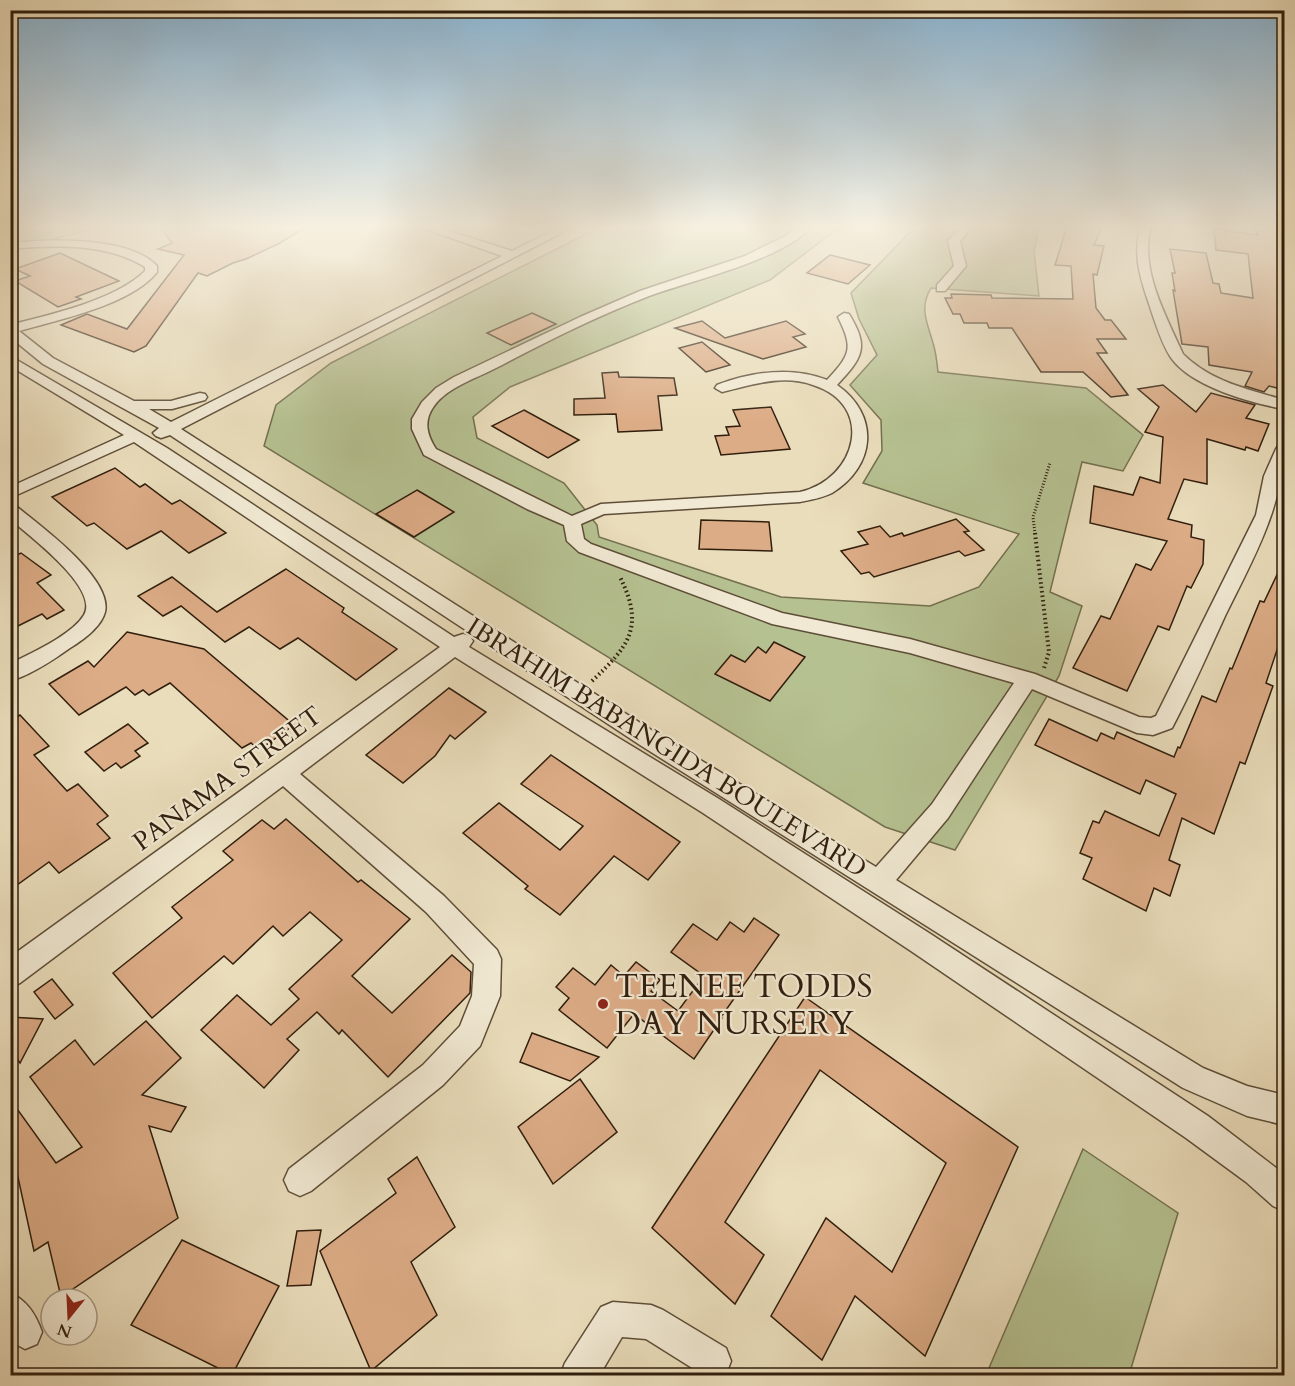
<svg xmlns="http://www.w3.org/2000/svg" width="1295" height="1386" font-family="Cardo,serif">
<rect width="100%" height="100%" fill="#eaddbb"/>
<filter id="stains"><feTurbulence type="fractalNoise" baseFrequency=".00333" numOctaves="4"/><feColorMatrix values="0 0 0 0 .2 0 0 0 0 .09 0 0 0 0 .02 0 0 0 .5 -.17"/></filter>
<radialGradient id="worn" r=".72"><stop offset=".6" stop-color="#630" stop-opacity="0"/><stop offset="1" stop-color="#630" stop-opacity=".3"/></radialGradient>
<g fill="#b6c191" stroke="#73704f" stroke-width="1.5">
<polygon points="11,226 101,226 11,251"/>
<path d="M602,226H841L770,280L510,387L473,417L477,438L564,483L597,525L599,537L781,597L930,606L979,587L1019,534L863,483L882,451L881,420L850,385L877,355L859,319L851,293L916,226L941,230L948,226H1039L1034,252L1039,296L931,288C919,308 927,322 933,343C936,352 937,362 938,372L1086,388L1143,435L1123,471L1082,462L1050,592L1082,606L1059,676L955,850L885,827L264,446L276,405L331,363Z"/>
<polygon points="1083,1149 1178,1213 1129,1375 986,1375"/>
</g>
<g fill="#dcac86" stroke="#301e0d" stroke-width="1.5">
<polygon points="159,226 308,226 278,244 246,259 233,263 207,276 198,273 146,346 134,352 61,325 87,314 127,329 184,255 158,249 172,243"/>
<polygon points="1067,226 1102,226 1094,245 1104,246 1097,275 1093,274 1096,308 1105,320 1111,320 1126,339 1097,339 1107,353 1097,353 1128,395 1111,397 1083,372 1041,372 1012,328 989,328 987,323 964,323 960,314 953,314 945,298 952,298 951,294 991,295 992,298 1073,299 1071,266 1055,265"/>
<polygon points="1254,226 1284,226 1284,372 1277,388 1269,386 1264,392 1245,386 1252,372 1209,365 1208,347 1182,344 1173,290 1175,291 1172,273 1175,273 1170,249 1206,253 1213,283 1219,284 1221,293 1253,298 1248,254 1216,250 1214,229 1258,235"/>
<polygon points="60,253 119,281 76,297 81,299 58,307 15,281 30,276 15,269"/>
<polygon points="830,255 870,265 848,284 807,273"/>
<polygon points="532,313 556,324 511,345 487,333"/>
<polygon points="702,321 725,338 786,321 805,334 793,337 806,347 763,359 675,328"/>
<polygon points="702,342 730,365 706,372 679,348"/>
<polygon points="618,372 619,377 674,378 677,395 658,396 662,430 618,432 616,414 574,415 574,399 605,398 602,373"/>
<polygon points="1163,385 1196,412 1211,393 1255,405 1246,418 1269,424 1258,451 1246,447 1245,450 1207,439 1207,484 1184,479 1168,519 1192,525 1191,537 1204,540 1203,564 1191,588 1187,586 1169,630 1158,626 1127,691 1073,668 1101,616 1110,619 1136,564 1151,570 1167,541 1090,523 1094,486 1133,495 1140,477 1160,483 1163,437 1145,432 1159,407 1138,389"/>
<polygon points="771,407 790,449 721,455 715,436 729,435 726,427 740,426 733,410"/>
<polygon points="524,410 579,440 548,458 492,426"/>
<polygon points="115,468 140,487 145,484 172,504 180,500 226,533 189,553 161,531 127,549 94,523 87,526 52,497"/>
<polygon points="417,490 454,512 414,537 376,514"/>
<polygon points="956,519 969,531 964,532 984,550 965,556 959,551 874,577 869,572 861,574 841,551 868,544 858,532 880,526 890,537 902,533 904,536"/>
<polygon points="701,520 769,522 772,551 699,549"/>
<polygon points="21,553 51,575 37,583 64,610 47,619 42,614 10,630 10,558"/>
<polygon points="1284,560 1284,629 1266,683 1273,686 1245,764 1240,762 1214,834 1182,818 1169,860 1180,865 1170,896 1154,888 1146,911 1083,879 1092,858 1080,853 1093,821 1099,823 1105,811 1159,836 1176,794 1146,780 1140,794 1035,745 1049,719 1097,741 1101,733 1114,739 1117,732 1174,757 1178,747 1180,748 1202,696 1216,702 1230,668 1232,669 1260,601 1264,602"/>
<polygon points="286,569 344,608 342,612 397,649 356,680 298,638 280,649 249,627 225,642 181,606 163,616 138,596 172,577 217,612"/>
<polygon points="127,632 204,649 294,725 259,750 251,743 242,748 170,683 149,695 143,690 135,695 126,687 79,715 49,684 88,661 94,667"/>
<polygon points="774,642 805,657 770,701 715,674 731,655 745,662 758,647 766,653"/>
<polygon points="449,688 486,712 455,739 450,735 435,756 403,783 366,755"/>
<polygon points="20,715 49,746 34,755 67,791 78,784 108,816 97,824 110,838 59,873 49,862 10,890 10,721"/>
<polygon points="128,724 148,743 135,751 140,756 121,768 116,763 104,771 85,752"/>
<polygon points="551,755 680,842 648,880 614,856 560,915 525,889 528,886 463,833 499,803 560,850 583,826 521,784"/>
<polygon points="286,819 358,882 361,880 410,919 352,976 392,1013 452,955 471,972 470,993 388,1077 342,1030 339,1034 317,1012 287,1039 299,1050 264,1088 201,1030 237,995 271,1025 299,999 289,989 342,940 310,912 283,936 273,926 233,964 224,956 152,1018 113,973 182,918 172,907 233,860 223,851 262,820 274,829"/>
<polygon points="754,918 779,935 721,1017 722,1018 694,1059 634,1014 607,1048 559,1010 569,998 556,987 573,968 595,985 611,965 624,976 636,962 660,980 651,991 678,1011 704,976 671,952 693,924 717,940 730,922 744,932"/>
<polygon points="52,979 73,1005 55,1019 34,992"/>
<polygon points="805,997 1018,1147 925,1356 855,1296 822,1360 771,1316 826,1218 892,1272 946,1163 820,1070 725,1222 764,1255 735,1304 652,1228"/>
<polygon points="10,1017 43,1019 20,1063 10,1049"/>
<polygon points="146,1021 181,1058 142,1095 186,1107 171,1132 149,1126 178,1218 61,1297 48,1242 34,1251 16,1168 10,1172 10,1099 56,1163 82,1147 30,1077 75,1040 94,1065"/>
<polygon points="532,1033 599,1057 570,1081 520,1062"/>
<polygon points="580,1079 617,1132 553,1184 518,1127"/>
<polygon points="417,1157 455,1227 411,1262 437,1315 371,1371 320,1251 396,1193 388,1179"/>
<polygon points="321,1230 311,1285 287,1286 297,1231"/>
<polygon points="182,1240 279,1286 232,1375 131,1325"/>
</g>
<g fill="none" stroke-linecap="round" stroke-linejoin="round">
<defs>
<g id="minor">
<path d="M417,226H433L512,251L562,226H575L181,429L656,733L876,867L932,804L1014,683L910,653L772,624L579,552L567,541L564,525L527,509L424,455L412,429V419L422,402L436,388L454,377L580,317L640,291L745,256L785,236L800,226H812C783,260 693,280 649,296C597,316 546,342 496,368C475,379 448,387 434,406C423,421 427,435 436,449L572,516L601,504L800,492C857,479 876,405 813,385C782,374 752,385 722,392L715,388L717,385C751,372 792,366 827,380C850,355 854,349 838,317L844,313L849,314C870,348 862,358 837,385C880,415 876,466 832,493C822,498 810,500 800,502L604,514L581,524L584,539L591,544L782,613L910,639L1035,674L1139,717L1151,718L1156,716L1256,515L1264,476L1276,449L1278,446L1284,444C1284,506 1252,561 1225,616C1208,653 1191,692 1172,728L1153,735L1137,733L1032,689L948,818L896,880L1203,1068L1247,1086L1284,1095V1125L1247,1116L1183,1088L640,745L170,435L161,438L156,436L153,433L159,428L43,364L10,337V325C51,314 114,301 145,271V267C107,243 54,245 10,249V243C48,239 129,236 157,266V272C131,305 58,320 19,331L53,358L134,401H171L200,393L205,394L207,397L205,400L172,409H149L171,422L502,256Z"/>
<polygon points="962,226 973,226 960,241 966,266 945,291 937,291 937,285 954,266 948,241"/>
<path d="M1141,226H1151C1139,269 1166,316 1183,354C1211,382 1248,389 1284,400V409C1251,403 1193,387 1172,359C1161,344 1153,315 1147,298C1139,274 1133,251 1141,226Z"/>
<polygon points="10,356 167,448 454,637 463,634 470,636 473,641 469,647 719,799 929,933 1208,1116 1284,1174 1284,1211 1273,1206 1246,1182 1186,1138 911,951 703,813 455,657 300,774 444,896 497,950 501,959 500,996 480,1046 443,1085 311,1191 300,1196 289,1191 284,1180 289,1169 423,1065 460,1026 472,996 474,964 426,912 283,786 20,983 10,987 10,957 440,647 134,442 10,498 10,487 124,435 10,366"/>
<path d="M10,505L16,506C39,525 113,578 105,612C101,627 83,640 70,648C53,660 31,675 10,681V664C31,653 72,635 84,615C100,588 28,535 10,519Z"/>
<path d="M10,1293C27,1300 36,1315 42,1332L37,1344L25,1349L10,1341Z"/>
<polygon points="613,1302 651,1305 663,1310 726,1348 731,1361 726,1374 705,1376 646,1339 622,1337 599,1376 560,1376 565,1363 601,1307"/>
</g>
</defs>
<use href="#minor" stroke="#5e4e38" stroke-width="3"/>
<polyline stroke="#301e0d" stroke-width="3" stroke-dasharray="1 2" stroke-linecap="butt" points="1035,534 1033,517 1050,463"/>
<g stroke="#301e0d" stroke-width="4" stroke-dasharray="1.5 3" stroke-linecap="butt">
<polyline points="1035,533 1049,652 1044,668"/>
<path d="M592,681C629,646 645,627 620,577"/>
</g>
<use href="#minor" fill="#f1e9d3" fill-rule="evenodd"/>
</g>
<linearGradient id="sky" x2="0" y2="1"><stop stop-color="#89b6d6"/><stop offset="0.54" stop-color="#f6f0e0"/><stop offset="1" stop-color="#f6f0e0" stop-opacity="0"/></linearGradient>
<rect width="1295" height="420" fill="url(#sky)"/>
<circle fill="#8f2418" stroke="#f1e9d3" stroke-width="2" cx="603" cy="1004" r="6"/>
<g text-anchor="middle" stroke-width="4.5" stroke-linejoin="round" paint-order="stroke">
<g font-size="26" fill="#301e0d" stroke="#f1e9d3">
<text transform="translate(667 747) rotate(32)" y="9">IBRAHIM BABANGIDA BOULEVARD</text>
<text transform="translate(227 778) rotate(-36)" y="9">PANAMA STREET</text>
</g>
<g font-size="32" fill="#301e0d" stroke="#f1e9d3" text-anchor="start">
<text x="615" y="997">TEENEE TODDS<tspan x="615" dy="37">DAY NURSERY</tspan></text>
</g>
</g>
<rect width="1295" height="1386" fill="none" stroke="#eaddbb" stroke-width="36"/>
<rect x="12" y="12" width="1271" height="1362" fill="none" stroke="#301e0d" stroke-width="3"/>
<rect x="18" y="18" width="1259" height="1350" fill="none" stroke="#301e0d" stroke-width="1.5"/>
<g transform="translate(69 1317) rotate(198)"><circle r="28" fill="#f1e9d3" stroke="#a49884" stroke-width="1.5"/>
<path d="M0-4.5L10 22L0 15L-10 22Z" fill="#8f2418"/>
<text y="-9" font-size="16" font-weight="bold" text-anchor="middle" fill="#301e0d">N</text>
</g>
<rect width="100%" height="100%" filter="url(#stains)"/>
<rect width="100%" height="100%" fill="url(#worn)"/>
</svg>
